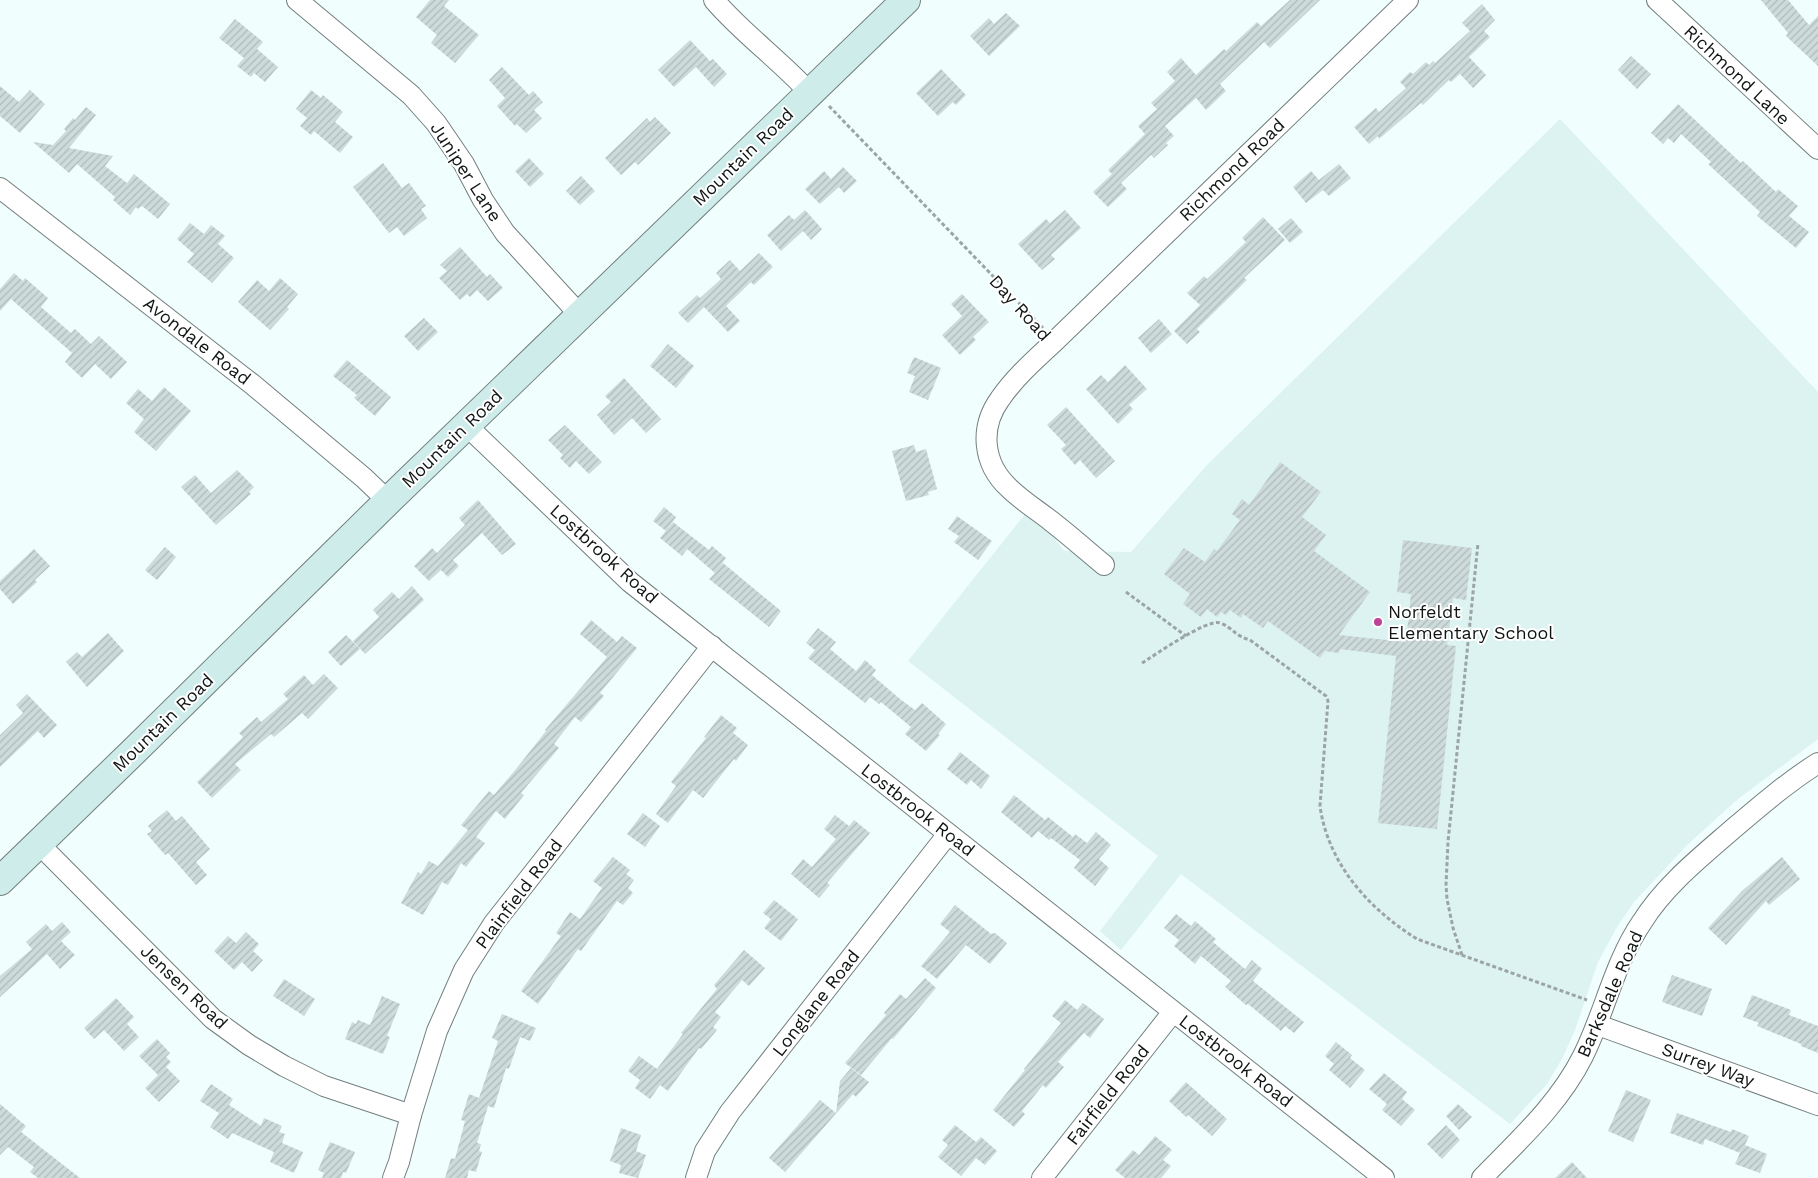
<svg xmlns="http://www.w3.org/2000/svg" width="1818" height="1178" font-family="'Work Sans',sans-serif">
<defs>
<pattern id="building-hatch" width="6" height="6" patternUnits="userSpaceOnUse" patternTransform="scale(1.25)"><rect width="6" height="6" fill="#cddbda"/><path d="M-1 1l2-2M0 6l6-6M5 7l2-2" fill="none" stroke="#afbbba"/></pattern>
</defs>
<rect width="100%" height="100%" fill="#f0fefd"/>
<polygon fill="#dcf3f1" points="1560,119 1818,392 1818,739 1738,799 1687,845 1634,902 1617,927 1598,962 1575,1030 1563,1057 1547,1084 1510,1124 1181,874 1121,950 1100,931 1158,856 908,661 1026,513 1048,530 1064,551 1131,552 1207,465"/>
<g fill="url(#building-hatch)">
<polygon points="430,0 449,0 444,6 479,35 455,63 431,43 437,35 416,17"/>
<polygon points="1290,0 1320,0 1270,48 1264,42 1220,84 1226,91 1206,110 1196,98 1165,126 1174,136 1166,143 1168,145 1154,158 1151,155 1121,183 1127,189 1108,207 1093,192 1112,174 1108,170 1145,134 1138,126 1157,109 1151,103 1175,81 1167,72 1181,58 1196,75 1224,49 1226,51 1257,22 1261,26"/>
<polygon points="1761,0 1788,0 1809,25 1818,16 1818,66 1786,36 1788,33"/>
<polygon points="1482,4 1495,20 1484,31 1490,37 1469,57 1486,75 1473,88 1460,74 1451,82 1449,80 1423,105 1421,103 1379,139 1378,136 1369,144 1354,127 1376,108 1379,112 1406,88 1400,82 1410,72 1413,74 1426,62 1429,65 1433,61 1435,63 1470,31 1462,23"/>
<polygon points="1006,13 1020,26 989,56 970,36 989,18 994,24"/>
<polygon points="235,19 263,42 257,49 278,67 265,82 254,73 251,77 237,66 244,58 219,38"/>
<polygon points="690,40 710,61 713,59 727,74 714,87 696,67 674,87 658,70"/>
<polygon points="1631,56 1651,74 1637,89 1618,70"/>
<polygon points="502,67 529,95 533,91 543,102 534,110 542,118 526,133 517,124 515,126 497,106 505,98 489,80"/>
<polygon points="941,69 966,95 956,105 953,102 938,116 916,93"/>
<polygon points="0,86 19,102 30,90 45,104 20,133 0,116"/>
<polygon points="311,90 321,98 323,95 343,112 335,122 353,137 340,153 314,131 311,135 300,126 307,118 296,109"/>
<polygon points="1678,104 1741,163 1743,161 1776,192 1778,189 1798,206 1789,216 1809,232 1796,248 1757,216 1760,212 1708,164 1711,162 1681,134 1674,143 1668,138 1663,144 1651,133"/>
<polygon points="86,107 96,115 69,148 113,156 105,166 127,183 134,174 170,204 158,219 142,206 138,209 136,207 130,215 113,200 115,197 77,164 69,173 33,142 53,145 66,131 64,129 73,118 75,120"/>
<polygon points="655,117 671,133 638,165 635,162 621,175 605,158 647,118 650,122"/>
<polygon points="529,158 544,174 530,187 515,171"/>
<polygon points="383,163 402,188 409,183 426,206 421,209 427,218 404,236 397,227 389,233 353,187"/>
<polygon points="1339,164 1351,178 1329,196 1323,190 1306,203 1293,187 1311,171 1319,180"/>
<polygon points="843,167 857,181 844,193 839,187 820,204 805,189 824,171 831,179"/>
<polygon points="581,176 595,191 580,205 566,191"/>
<polygon points="805,210 822,229 811,240 803,231 781,251 767,235 789,215 794,220"/>
<polygon points="1065,210 1081,228 1051,255 1055,259 1042,270 1018,244 1046,219 1050,223"/>
<polygon points="1263,217 1285,240 1244,278 1247,280 1197,329 1200,332 1187,344 1174,331 1200,305 1187,293 1204,276 1207,279 1246,242 1242,238"/>
<polygon points="1291,218 1303,232 1290,243 1278,229"/>
<polygon points="190,223 204,234 211,225 225,236 218,244 234,258 212,283 187,262 194,254 177,239"/>
<polygon points="460,247 487,277 490,274 503,288 488,301 477,290 470,297 467,294 460,300 439,278 447,271 440,265"/>
<polygon points="759,253 773,267 754,285 751,282 726,306 740,321 728,332 704,307 688,323 678,313 697,295 700,298 721,279 716,273 730,260 740,271"/>
<polygon points="14,273 23,281 25,278 48,298 41,307 71,333 75,329 91,344 99,336 127,362 111,379 95,364 82,378 65,362 72,353 11,299 0,311 0,289"/>
<polygon points="280,278 298,294 287,307 289,309 270,330 238,302 257,280 269,291"/>
<polygon points="962,294 989,322 973,337 976,340 960,355 942,335 962,316 951,304"/>
<polygon points="424,318 438,332 418,351 404,336"/>
<polygon points="1159,319 1172,334 1151,353 1138,338"/>
<polygon points="668,344 694,366 676,388 650,366"/>
<polygon points="914,357 941,368 928,400 909,392 915,376 907,373"/>
<polygon points="347,360 391,397 375,416 354,398 357,395 333,376"/>
<polygon points="1125,365 1147,389 1129,405 1133,409 1118,424 1086,389 1101,375 1108,382"/>
<polygon points="624,378 661,419 646,433 632,418 614,435 597,415 611,402 605,396"/>
<polygon points="164,387 191,411 156,451 134,432 144,419 126,403 138,389 152,401"/>
<polygon points="1066,407 1115,461 1096,478 1080,460 1075,465 1061,449 1066,445 1047,425"/>
<polygon points="565,425 602,462 589,474 576,461 570,468 560,458 563,455 548,440"/>
<polygon points="914,445 916,452 926,449 937,489 928,492 929,495 906,501 892,451"/>
<polygon points="1280,462 1321,492 1302,517 1326,535 1314,551 1370,592 1339,635 1406,642 1411,594 1397,592 1403,540 1472,548 1466,600 1453,598 1447,645 1456,646 1437,829 1378,823 1396,656 1340,649 1339,653 1325,651 1320,658 1268,621 1263,628 1243,614 1241,618 1230,610 1226,615 1221,612 1217,617 1207,609 1201,617 1183,604 1190,594 1164,574 1184,548 1205,562 1214,549 1217,551 1240,520 1232,514 1242,499 1249,505"/>
<polygon points="237,470 254,487 249,492 251,494 216,525 181,487 195,475 211,493"/>
<polygon points="478,500 516,544 502,555 482,533 453,560 459,566 448,577 441,570 429,581 414,566 432,548 437,553 465,525 459,518"/>
<polygon points="664,507 676,517 666,531 653,521"/>
<polygon points="957,516 992,541 978,560 954,542 959,536 948,529"/>
<polygon points="673,522 709,550 712,546 726,558 720,566 723,563 781,611 769,627 709,579 715,573 687,549 682,556 660,538"/>
<polygon points="165,547 176,557 157,580 145,570"/>
<polygon points="34,549 50,566 35,580 37,582 13,604 0,589 0,581"/>
<polygon points="412,586 424,600 365,654 353,641 379,617 373,610 392,592 399,599"/>
<polygon points="591,620 617,642 622,636 637,648 600,693 604,696 581,722 575,717 554,744 559,748 521,793 524,795 505,819 496,811 476,837 485,843 466,867 461,863 448,885 442,882 423,915 401,903 418,872 421,874 429,861 438,866 468,830 461,825 489,791 494,795 516,769 546,731 545,730 607,657 580,634"/>
<polygon points="818,628 836,642 830,649 856,671 865,660 876,670 872,675 900,699 915,710 922,703 946,724 938,734 940,735 926,751 905,734 911,727 881,702 879,704 870,697 865,703 808,658 815,650 806,643"/>
<polygon points="108,633 124,651 87,687 66,662 77,652 82,657"/>
<polygon points="346,635 360,649 341,666 328,652"/>
<polygon points="324,674 338,688 308,719 302,713 274,737 271,734 235,764 241,770 212,798 197,782 243,737 239,733 257,717 261,722 288,699 283,694 304,675 313,685"/>
<polygon points="27,694 57,725 44,738 38,731 0,767 0,735 23,713 16,705"/>
<polygon points="721,715 737,728 733,733 748,745 736,761 734,759 703,798 693,790 668,823 656,814 676,786 671,782 706,738 704,737"/>
<polygon points="960,752 990,776 981,789 971,780 967,785 947,769"/>
<polygon points="1014,795 1045,820 1048,817 1073,837 1075,834 1087,843 1096,832 1111,845 1099,859 1109,868 1095,886 1074,868 1080,860 1051,838 1049,840 1038,831 1032,838 1001,812"/>
<polygon points="167,810 176,821 182,816 210,849 196,862 207,875 196,885 168,853 165,855 147,834 152,831 148,826"/>
<polygon points="643,813 660,826 645,847 627,834"/>
<polygon points="835,815 849,826 854,820 870,833 827,883 830,885 819,898 791,874 803,859 812,867 836,839 824,829"/>
<polygon points="613,857 630,870 626,874 634,880 628,888 633,893 623,905 617,901 581,951 578,949 538,1004 521,991 561,936 556,933 570,912 580,919 602,888 593,881"/>
<polygon points="1782,857 1800,879 1769,905 1766,901 1726,945 1708,928 1742,891"/>
<polygon points="774,900 798,919 781,941 764,928 771,919 763,913"/>
<polygon points="955,905 991,934 995,933 1007,943 990,964 966,945 937,979 921,966 950,932 940,924"/>
<polygon points="1176,914 1191,926 1195,921 1216,939 1213,942 1245,969 1252,960 1262,969 1253,981 1304,1022 1294,1033 1285,1026 1281,1031 1248,1004 1246,1005 1225,987 1231,981 1201,956 1195,964 1174,946 1179,940 1164,928"/>
<polygon points="62,922 71,932 61,941 75,955 60,969 47,954 0,997 0,976 32,949 26,942 46,924 52,931"/>
<polygon points="246,932 259,944 253,951 263,960 252,972 242,962 234,970 214,951 228,936 236,943"/>
<polygon points="744,950 765,968 749,986 742,980 715,1012 721,1017 713,1027 717,1030 701,1049 699,1048 668,1091 660,1085 650,1099 635,1088 640,1080 628,1071 639,1056 657,1069 683,1034 681,1033 717,989 714,985"/>
<polygon points="1672,975 1712,989 1702,1016 1662,1002"/>
<polygon points="925,978 936,988 893,1039 892,1038 861,1075 845,1063 886,1015 884,1013 900,994 906,999"/>
<polygon points="284,979 315,999 304,1016 273,996"/>
<polygon points="1752,995 1791,1010 1789,1015 1818,1026 1818,1053 1801,1046 1801,1044 1757,1026 1759,1023 1743,1017"/>
<polygon points="382,996 400,1004 387,1036 390,1037 383,1054 345,1039 352,1022 356,1024 358,1020 370,1025"/>
<polygon points="116,998 134,1017 127,1024 139,1037 124,1051 104,1030 94,1039 84,1028"/>
<polygon points="1065,1000 1077,1010 1083,1003 1104,1019 1090,1038 1084,1033 1058,1062 1064,1067 1046,1088 1043,1085 1022,1111 1025,1114 1014,1127 993,1110 1025,1070 1024,1069 1061,1023 1052,1016"/>
<polygon points="502,1014 536,1028 530,1041 520,1037 509,1069 506,1068 494,1108 488,1106 477,1143 481,1144 479,1151 482,1152 476,1172 469,1170 467,1178 445,1178 451,1158 455,1159 465,1121 461,1120 469,1094 479,1098 498,1041 492,1038"/>
<polygon points="157,1039 170,1053 166,1057 171,1062 166,1067 180,1081 159,1102 145,1088 158,1075 139,1056"/>
<polygon points="1336,1042 1352,1055 1350,1058 1365,1070 1350,1088 1329,1070 1334,1064 1325,1056"/>
<polygon points="851,1068 869,1082 856,1097 853,1094 785,1172 769,1158 820,1100 836,1113 840,1081"/>
<polygon points="1384,1073 1407,1092 1402,1099 1415,1110 1401,1126 1382,1110 1387,1104 1369,1089"/>
<polygon points="1186,1082 1227,1119 1212,1136 1188,1115 1186,1117 1169,1101"/>
<polygon points="211,1084 233,1099 229,1105 261,1126 264,1118 282,1126 279,1132 285,1134 282,1143 303,1152 294,1173 270,1162 274,1152 232,1133 228,1139 210,1127 219,1113 200,1101"/>
<polygon points="1626,1090 1651,1100 1633,1142 1608,1131"/>
<polygon points="0,1104 26,1126 21,1132 80,1178 38,1178 30,1172 34,1167 8,1147 0,1155"/>
<polygon points="1458,1104 1472,1117 1459,1130 1446,1116"/>
<polygon points="1677,1113 1731,1132 1732,1129 1749,1136 1745,1145 1767,1154 1760,1173 1735,1164 1740,1153 1705,1139 1703,1145 1670,1133"/>
<polygon points="955,1125 976,1142 981,1137 997,1151 985,1165 976,1158 961,1176 938,1157 948,1145 942,1140"/>
<polygon points="1446,1125 1460,1140 1442,1159 1427,1144"/>
<polygon points="621,1128 641,1135 636,1151 646,1155 638,1178 619,1173 621,1165 610,1161"/>
<polygon points="1155,1136 1172,1150 1163,1160 1171,1166 1161,1178 1125,1178 1115,1170 1133,1150 1139,1155"/>
<polygon points="330,1142 355,1152 346,1173 343,1172 341,1178 322,1178 324,1173 318,1170"/>
<polygon points="1572,1162 1587,1178 1555,1178"/>
</g>
<g fill="none" stroke-linecap="round" stroke-linejoin="round">
<defs>
<g id="street">
<polyline points="297,0 411,95 436,123 464,164 483,200 505,233 580,315"/>
<path d="M714,0C743,34 780,60 810,93"/>
<polyline points="1657,0 1818,149"/>
<polyline points="0,188 252,384 364,478 388,501"/>
<polyline points="466,425 630,582 1384,1178"/>
<path d="M1104,565C1086,550 1069,535 1051,521C1037,510 1021,500 1009,488C983,464 979,428 1000,399C1015,377 1036,359 1055,341L1408,0"/>
<polyline points="39,844 213,1019 249,1045 284,1066 324,1086 411,1115"/>
<polyline points="1598,1025 1818,1105"/>
<polyline points="393,1178 399,1162 411,1115 437,1031 464,970 494,923 712,646"/>
<polyline points="696,1178 705,1151 730,1112 948,834"/>
<polyline points="1042,1178 1173,1012"/>
<path d="M1482,1178C1519,1140 1559,1104 1583,1056C1605,1012 1614,963 1642,922C1665,885 1702,856 1734,828C1761,805 1788,782 1818,763"/>
</g>
<polyline id="secondary" points="0,881 131,754 388,501 906,0"/>
</defs>
<use href="#street" stroke="#737f7e" stroke-width="22"/>
<use href="#secondary" stroke="#737f7e" stroke-width="30"/>
<g stroke="#9ba5a4" stroke-width="3" stroke-dasharray="4 2.5" stroke-linecap="butt">
<polyline points="829,106 1043,328"/>
<polyline points="1126,592 1186,636"/>
<path d="M1142,663C1155,655 1208,618 1220,623C1232,627 1235,636 1250,640L1326,696L1328,701L1320,806C1328,864 1369,909 1417,939L1587,1000"/>
<polyline points="1462,955 1453,928 1447,899 1446,885 1448,842 1478,543"/>
</g>
<use href="#street" stroke="#fff" stroke-width="20"/>
<use href="#secondary" stroke="#ceecea" stroke-width="28"/>
</g>
<circle fill="#bc4498" stroke="#fff" stroke-width="2" cx="1378" cy="622" r="5"/>
<g text-anchor="middle" stroke-width="4" stroke-linejoin="round" paint-order="stroke">
<g font-size="18" fill="#101514" stroke="#fff">
<text transform="translate(1737 75) rotate(43)" y="6">Richmond Lane</text>
<text transform="translate(743 157) rotate(-44)" y="6">Mountain Road</text>
<text transform="translate(1232 170) rotate(-44)" y="6">Richmond Road</text>
<text transform="translate(466 172) rotate(57)" y="6">Juniper Lane</text>
<text transform="translate(1020 308) rotate(48)" y="6">Day Road</text>
<text transform="translate(197 341) rotate(38)" y="6">Avondale Road</text>
<text transform="translate(452 439) rotate(-44)" y="6">Mountain Road</text>
<text transform="translate(604 554) rotate(42)" y="6">Lostbrook Road</text>
<text transform="translate(163 723) rotate(-44)" y="6">Mountain Road</text>
<text transform="translate(918 810) rotate(38)" y="6">Lostbrook Road</text>
<text transform="translate(519 894) rotate(-53)" y="6">Plainfield Road</text>
<text transform="translate(184 987) rotate(44)" y="6">Jensen Road</text>
<text transform="translate(1610 994) rotate(-66)" y="6">Barksdale Road</text>
<text transform="translate(816 1003) rotate(-52)" y="6">Longlane Road</text>
<text transform="translate(1236 1061) rotate(38)" y="6">Lostbrook Road</text>
<text transform="translate(1708 1065) rotate(20)" y="6">Surrey Way</text>
<text transform="translate(1108 1095) rotate(-52)" y="6">Fairfield Road</text>
</g>
<g font-size="18" fill="#101514" stroke="#fff" text-anchor="start">
<text x="1388" y="618">Norfeldt<tspan x="1388" dy="21">Elementary School</tspan></text>
</g>
</g>
</svg>
